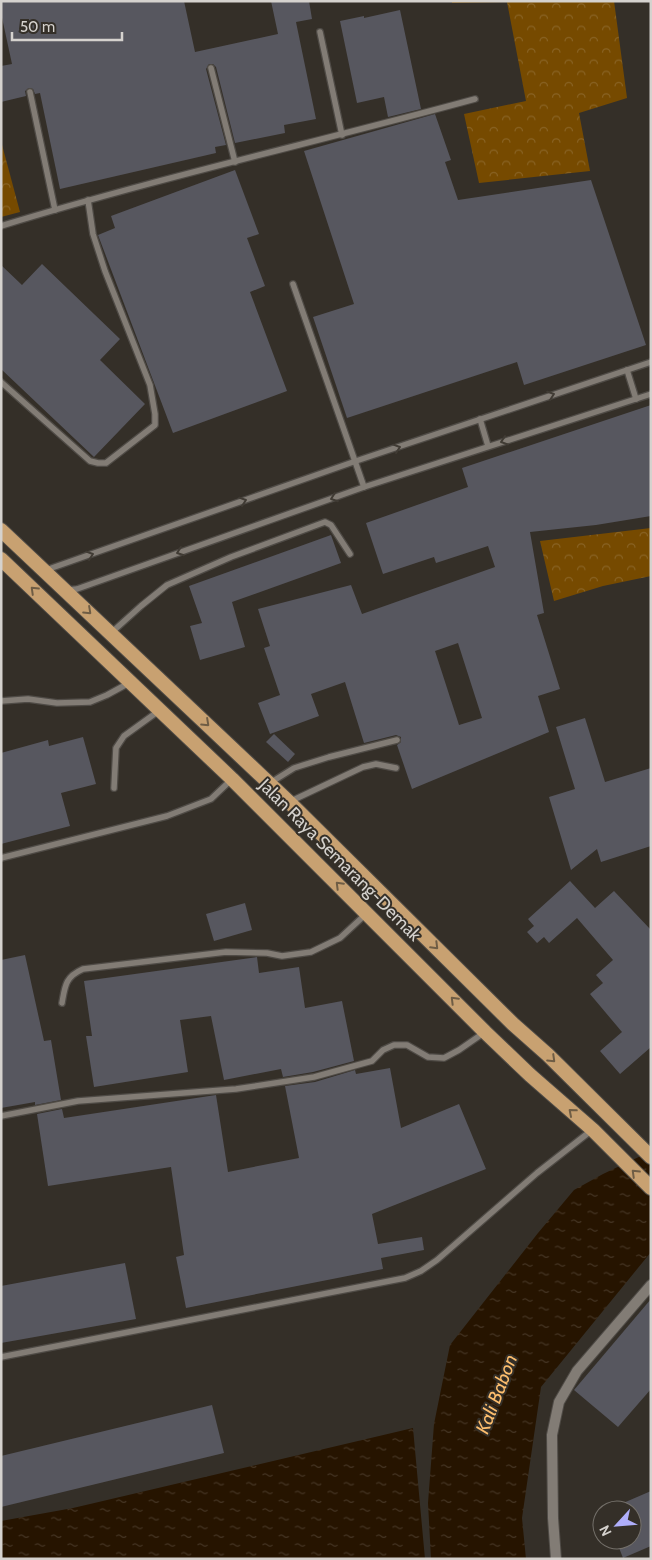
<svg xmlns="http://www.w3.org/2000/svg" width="652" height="1560" font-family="Cabin,sans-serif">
<defs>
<pattern id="forest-crowns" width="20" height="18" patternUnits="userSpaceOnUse" patternTransform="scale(1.25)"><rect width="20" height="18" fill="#764a00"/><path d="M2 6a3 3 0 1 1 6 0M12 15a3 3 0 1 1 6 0" fill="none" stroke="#896324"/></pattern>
<pattern id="water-ripples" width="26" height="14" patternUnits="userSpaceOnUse" patternTransform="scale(1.25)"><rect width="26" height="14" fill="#261400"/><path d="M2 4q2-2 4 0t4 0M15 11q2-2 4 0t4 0" fill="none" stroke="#453524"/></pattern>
</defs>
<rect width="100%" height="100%" fill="#342f28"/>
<g fill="url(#forest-crowns)">
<polygon points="452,1 614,1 627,98 579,113 590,171 479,183 464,114 526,101 507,2 452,3"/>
<polygon points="1,141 20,212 1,217"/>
<polygon points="651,528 651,576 603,586 554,601 540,541"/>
</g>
<g fill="url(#water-ripples)">
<polygon points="651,1148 651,1252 541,1387 522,1518 526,1559 431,1559 428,1503 434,1424 450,1345 538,1233 574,1190 603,1174 645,1154"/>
<polygon points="413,1428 425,1559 1,1559 1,1521 73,1508"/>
</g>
<g fill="#57575f" fill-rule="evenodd">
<polygon points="1,1 184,1 195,52 278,34 271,1 309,1 312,19 296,22 316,119 284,125 285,133 235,143 216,67 213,64 209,64 206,69 226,145 215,147 216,153 60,189 40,93 35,94 33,89 29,88 25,91 26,96 1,102 1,66 12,64 1,13"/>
<polygon points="400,10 421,109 388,117 384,97 357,103 340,21 364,16 364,18"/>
<polygon points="435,114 451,160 445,162 458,200 591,180 646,345 524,385 517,362 347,418 313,317 354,304 304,151"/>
<polygon points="235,170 259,234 247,238 265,286 250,292 287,391 173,433 98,235 115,228 111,216"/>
<polygon points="42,264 120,339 100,360 145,404 94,457 1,369 1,265 22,285"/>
<path d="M651,405V516L596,525L530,532L544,613L537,615L560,689L538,696L549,732L412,789L397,745L401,742V737L396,735L364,743L345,682L311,694L319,716L270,734L258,703L280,695L264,648L270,646L258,609L351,585L362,614L495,567L488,546L436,563L434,557L383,574L366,523L468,487L462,468ZM458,643L482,718L459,725L435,651Z"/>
<polygon points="331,535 341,563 232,602 245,647 200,660 190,626 202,623 189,586"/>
<polygon points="585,718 605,782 651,768 651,846 601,862 597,849 571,870 549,797 575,789 556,727"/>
<polygon points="274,734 295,754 288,762 266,742"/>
<polygon points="83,737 96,784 61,793 70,826 1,844 1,753 48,740 49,746"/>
<polygon points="570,881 595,908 614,891 651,930 651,1047 620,1074 600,1051 622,1032 590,994 603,983 596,975 613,960 577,918 549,943 544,937 537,943 527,932 534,926 528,919"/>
<polygon points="245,903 252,930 214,941 206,914"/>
<polygon points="25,955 44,1041 51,1040 61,1100 35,1105 35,1102 1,1108 1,960"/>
<polygon points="257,957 259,973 299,967 305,1008 342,1001 354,1061 313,1072 283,1077 281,1069 224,1080 211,1016 180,1020 188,1072 94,1087 86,1036 92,1036 84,981"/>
<polygon points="390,1068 401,1128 459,1104 486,1169 372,1214 378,1244 422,1237 424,1250 381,1258 383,1269 186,1308 176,1257 184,1255 171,1167 48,1186 37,1114 62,1109 64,1118 216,1095 228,1172 299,1158 285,1086 315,1082 355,1070 356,1074"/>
<polygon points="125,1263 136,1319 1,1343 1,1286"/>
<polygon points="651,1299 651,1389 618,1427 574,1390"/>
<polygon points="212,1405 224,1453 1,1507 1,1456"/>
<polygon points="651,1491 651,1546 623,1558 616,1540 632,1540 632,1510 607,1510"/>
</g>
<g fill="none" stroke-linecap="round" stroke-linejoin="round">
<defs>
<g id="service">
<polyline points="320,32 342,135"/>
<polyline points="211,68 235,162"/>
<polyline points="30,92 55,210"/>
<path d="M1,226C158,178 317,142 475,99"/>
<polyline points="293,284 364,487"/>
<polyline points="627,370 636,399"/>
<polyline points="1,382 90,461 98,463 106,463 155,425 155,414 150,385 105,271 93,234 88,200"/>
<polyline points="480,419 488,446"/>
<polyline points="46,570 356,461 651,362"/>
<polyline points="68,590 77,589 364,487 651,394"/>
<polyline points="111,633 141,606 167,585 231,557 325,522 331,525 350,554"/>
<polyline points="1,701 28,699 57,703 90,702 107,695 129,683"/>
<polyline points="270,783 294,768 329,757 397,740"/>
<polyline points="114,788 116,748 124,736 160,710"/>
<polyline points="289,802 363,767 376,764 396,768"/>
<polyline points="1,858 167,816 211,799 232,779"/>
<path d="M62,1003C65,986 65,977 83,969L226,952L267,953L282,956L311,952L340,938L367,913"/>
<polyline points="1,1116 78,1101 236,1089 314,1077 372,1061 383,1050 394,1045 407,1045 428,1057 444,1058 459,1050 485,1032"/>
<polyline points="1,1357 405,1278 421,1271 437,1260 537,1173 592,1130"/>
</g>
<polyline id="minor" points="556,1559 553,1518 552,1435 559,1402 577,1371 651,1285"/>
<g id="trunk">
<polyline points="1,530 289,802 513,1024 548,1055 651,1157"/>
<polyline points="1,559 232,779 485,1032 530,1075 593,1130 651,1188"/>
</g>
</defs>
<use href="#service" stroke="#4f4b46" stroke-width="8"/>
<use href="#minor" stroke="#4f4b46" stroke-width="12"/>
<use href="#trunk" stroke="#4f4b46" stroke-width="16"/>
<use href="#service" stroke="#827c75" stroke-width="5.5"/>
<use href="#minor" stroke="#827c75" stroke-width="10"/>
<use href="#trunk" stroke="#c8a171" stroke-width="14"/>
</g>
<defs><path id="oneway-chevron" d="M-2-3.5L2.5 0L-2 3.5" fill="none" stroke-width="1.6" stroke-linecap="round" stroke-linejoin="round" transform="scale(1.25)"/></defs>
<g stroke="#403b34">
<use href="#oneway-chevron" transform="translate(551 395) rotate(-19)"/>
<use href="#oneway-chevron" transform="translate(504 441) rotate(162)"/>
<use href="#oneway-chevron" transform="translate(397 448) rotate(-19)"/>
<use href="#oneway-chevron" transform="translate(334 498) rotate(160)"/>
<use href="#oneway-chevron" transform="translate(243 501) rotate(-19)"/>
<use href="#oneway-chevron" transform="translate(180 552) rotate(160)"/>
<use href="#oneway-chevron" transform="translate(90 555) rotate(-19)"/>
</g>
<g stroke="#6f5d45">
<use href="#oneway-chevron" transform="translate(34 590) rotate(-136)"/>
<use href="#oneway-chevron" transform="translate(88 611) rotate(43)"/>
<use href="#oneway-chevron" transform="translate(206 723) rotate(43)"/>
<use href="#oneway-chevron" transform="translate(339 885) rotate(-135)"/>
<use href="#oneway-chevron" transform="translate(435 946) rotate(45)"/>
<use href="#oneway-chevron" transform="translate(454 1000) rotate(-135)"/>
<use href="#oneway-chevron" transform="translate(552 1059) rotate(44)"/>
<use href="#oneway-chevron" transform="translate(572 1112) rotate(-139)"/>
<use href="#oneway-chevron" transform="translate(635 1173) rotate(-136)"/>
</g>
<g text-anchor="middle" stroke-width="4" stroke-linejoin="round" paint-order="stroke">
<g font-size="18" fill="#d5d2ce" stroke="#342f28">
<text transform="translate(340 860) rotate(45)" y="6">Jalan Raya Semarang-Demak</text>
</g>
<g font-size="19" font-style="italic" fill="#fcbd6d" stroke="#342f28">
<text transform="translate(496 1394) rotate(-69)" y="7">Kali Babon</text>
</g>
</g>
<rect width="652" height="1560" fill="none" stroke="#d5d2ce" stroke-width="5"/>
<g transform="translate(617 1525) rotate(244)"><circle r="24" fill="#342f28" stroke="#74706a"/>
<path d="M0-4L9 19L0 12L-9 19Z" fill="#afaefa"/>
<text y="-8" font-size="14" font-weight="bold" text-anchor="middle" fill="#d5d2ce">N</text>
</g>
<path d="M12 32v8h110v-8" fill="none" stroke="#d5d2ce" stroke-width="2.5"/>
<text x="20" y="32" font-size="15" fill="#d5d2ce" stroke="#342f28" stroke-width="4" paint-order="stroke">50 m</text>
</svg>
